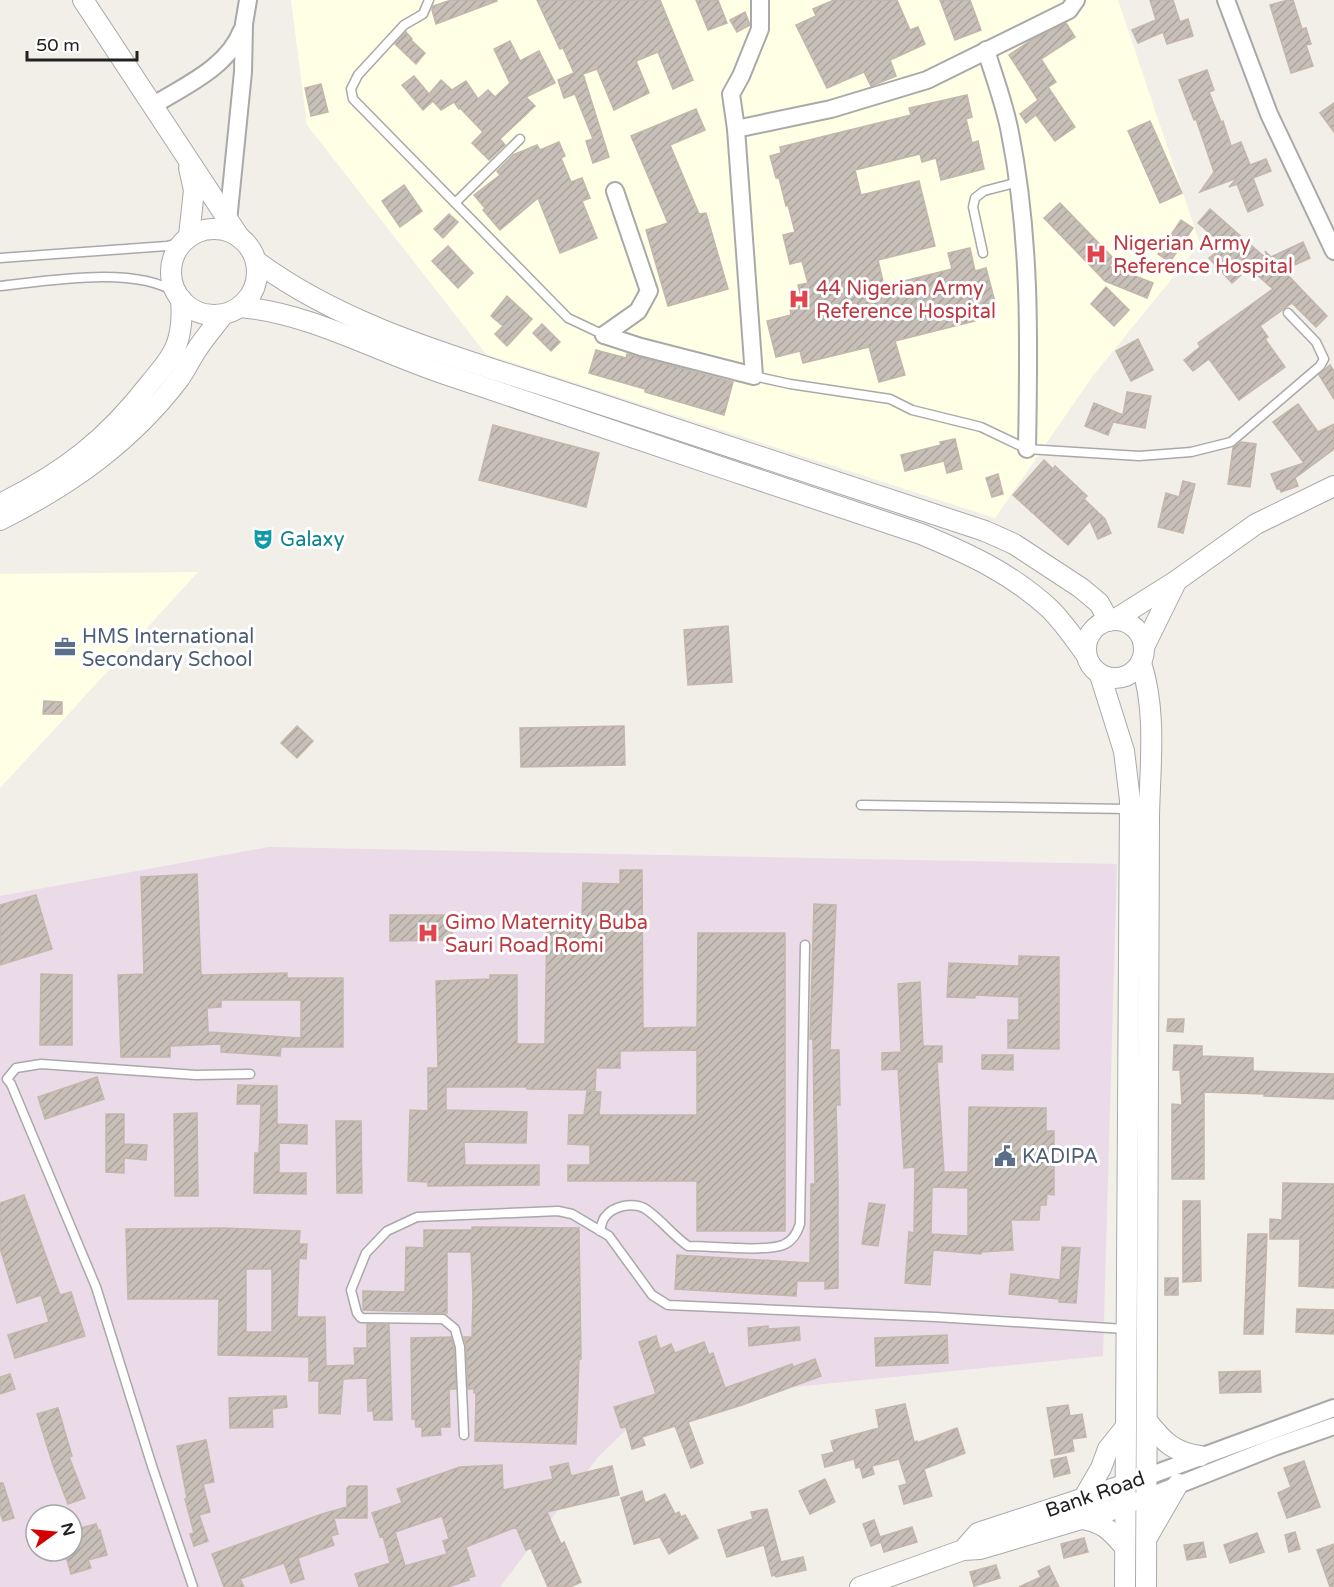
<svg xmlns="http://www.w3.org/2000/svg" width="1334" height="1587" font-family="'Varela Round',sans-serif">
<defs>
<pattern id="building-hatch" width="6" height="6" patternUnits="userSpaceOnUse" patternTransform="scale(1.5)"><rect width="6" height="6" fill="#c7bfb8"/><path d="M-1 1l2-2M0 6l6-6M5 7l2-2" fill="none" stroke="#aba49e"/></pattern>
</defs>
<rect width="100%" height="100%" fill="#f2efe9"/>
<path fill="#ebdbe8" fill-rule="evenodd" d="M269,847L1117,864L1103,1356L656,1401L598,1457L500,1587H0V896ZM36,1515H72V1551H36Z"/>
<g fill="#ffffe5">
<polygon points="291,0 1118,0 1200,244 1092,377 995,518 486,354 307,125"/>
<polygon points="198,572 64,719 0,788 0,574"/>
</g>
<g fill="url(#building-hatch)" stroke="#c4b6ab" stroke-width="1.5" fill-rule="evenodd">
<polygon points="451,0 496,0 497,1 436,24 432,10 433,6"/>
<polygon points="537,0 660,0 693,80 673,89 658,52 636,61 649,93 614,110 597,69 583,74 609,157 593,163 586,141 593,139 575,94 564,98 558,80 574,73 563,48 560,49"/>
<polygon points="696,0 718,0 727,23 708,30"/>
<polygon points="834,0 897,0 910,30 918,27 925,44 890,60 896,76 871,86 864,72 827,88 796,25 816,16 813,9"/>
<polygon points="940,0 970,0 981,30 955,40"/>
<polygon points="1150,0 1173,0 1180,22 1188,19 1193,36 1167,44 1163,32 1138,43 1132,30 1156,20"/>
<polygon points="1288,0 1293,0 1302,29 1306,28 1311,44 1306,45 1313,66 1291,73 1270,5"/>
<polygon points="745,12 750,25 737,32 730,20"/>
<polygon points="1066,23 1075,37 1041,59 1056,82 1048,87 1075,127 1055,141 1036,115 1026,123 1020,114 1038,100 1009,55 1030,41"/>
<polygon points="406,32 412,39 411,40 425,53 416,64 395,44"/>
<polygon points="510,41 520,61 539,51 555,83 526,97 535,106 500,139 505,145 489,160 472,143 483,132 460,108 459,109 454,102 441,110 433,101 423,110 402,85 414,76 429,94 441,80 452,90 466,81 478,99 488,90 495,97 510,83 494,49"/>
<polygon points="1207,70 1214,90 1209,92 1221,122 1223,121 1231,146 1241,142 1250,165 1266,159 1271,171 1253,178 1263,205 1248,212 1237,184 1229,187 1237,178 1200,192 1214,172 1196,119 1194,120 1179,80"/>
<polygon points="321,84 328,112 311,116 305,88"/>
<polygon points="967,95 972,117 966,119 972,143 978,141 984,169 941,180 936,158 922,162 920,154 855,170 861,195 919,181 935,246 878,260 884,286 952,269 948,253 970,248 975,271 986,268 995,302 972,308 975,321 895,341 905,375 879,382 869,347 803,363 800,351 776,357 767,321 791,315 790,308 803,305 798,285 808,283 802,261 790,264 783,235 795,232 788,205 786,206 779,178 776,178 770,156 781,153 780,147 911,115 909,108"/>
<polygon points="1334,103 1334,132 1320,113"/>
<polygon points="696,109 705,130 670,145 699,214 706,213 728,289 668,306 646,230 668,223 631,136"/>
<polygon points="1150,121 1182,193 1160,203 1128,131"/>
<polygon points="559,142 565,156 561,158 571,182 582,178 590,198 582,201 597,238 560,253 538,198 500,230 483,210 485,208 474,195 500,175 497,171 513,155 537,145 540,150"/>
<polygon points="404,185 422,211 400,227 382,201"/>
<polygon points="1060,203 1115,260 1109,266 1153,283 1147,298 1105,281 1044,218"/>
<polygon points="1210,209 1269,261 1265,251 1271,257 1303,242 1310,258 1283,270 1327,316 1316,327 1292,303 1260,326 1268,337 1265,339 1285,367 1239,400 1209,359 1193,371 1184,360 1200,347 1198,343 1273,289 1249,268 1232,283 1209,258 1224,246 1198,223"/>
<polygon points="449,214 458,222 443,238 434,229"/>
<polygon points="1181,220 1193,228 1170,262 1158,254"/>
<polygon points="448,246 473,273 458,288 432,261"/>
<polygon points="1106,287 1129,310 1114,326 1091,304"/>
<polygon points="507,296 532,319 507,346 495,334 503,326 491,316"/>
<polygon points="542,324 560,342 551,351 533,333"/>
<polygon points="1138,339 1153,370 1131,381 1116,351"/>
<polygon points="596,350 626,358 627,354 733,382 724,415 645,392 645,389 589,373"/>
<polygon points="1330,365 1334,371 1334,399 1319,375"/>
<polygon points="1127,392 1151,396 1145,428 1113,422 1108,435 1085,426 1094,403 1123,415"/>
<polygon points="1298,404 1318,432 1334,424 1334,449 1295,478 1298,486 1281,492 1280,489 1277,489 1271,474 1304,463 1273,422"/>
<polygon points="493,425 599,453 586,507 479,480"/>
<polygon points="955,439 962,469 947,473 944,461 905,471 901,455 941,445 940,442"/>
<polygon points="1241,442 1256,444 1250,487 1228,484 1233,448"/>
<polygon points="1044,460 1053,469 1055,466 1087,496 1084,499 1105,519 1111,533 1098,539 1090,521 1068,545 1013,495"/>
<polygon points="998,474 1003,494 992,497 986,478"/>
<polygon points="1183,481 1195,484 1183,533 1158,527 1166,493 1179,497"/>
<polygon points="728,626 732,682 688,685 684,630"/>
<polygon points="44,701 62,702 62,714 43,714"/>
<polygon points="297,726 313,741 297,758 281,743"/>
<polygon points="624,726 625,765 521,767 520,728"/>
<polygon points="620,870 642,870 643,1028 697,1027 698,933 785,933 785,1231 697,1231 697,1181 568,1181 568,1165 590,1165 590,1145 568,1144 569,1115 584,1115 587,1091 601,1092 599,1115 697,1115 697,1050 620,1051 620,1068 596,1068 595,1090 527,1089 527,1087 446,1087 446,1110 527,1112 526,1143 464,1142 465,1165 539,1165 539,1185 428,1186 428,1182 408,1181 410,1110 428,1111 428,1068 438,1068 436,981 490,979 490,975 517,975 517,1044 545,1044 547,917 582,917 583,883 620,884"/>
<path d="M197,874L201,975L287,973V978H343V1047H281L280,1056L221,1052V1044L170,1046V1057H121L118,975L144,974L141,877ZM221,1000H301V1038L208,1032L207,1008L221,1007Z"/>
<polygon points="36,895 52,949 0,965 0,905"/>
<polygon points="814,904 836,905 830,1050 839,1050 840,1105 836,1105 838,1184 838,1288 825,1289 825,1281 797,1281 796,1296 675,1289 677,1255 810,1263 811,1184 815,1184 813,1039 810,1039"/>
<polygon points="390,915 452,915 452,940 390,941"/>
<polygon points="1019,956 1059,957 1059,1049 1008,1048 1008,1020 1019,1020 1019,997 975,995 975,998 947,997 949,963 1019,966"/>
<polygon points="41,974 72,975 72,1045 40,1045"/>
<path d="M920,982L923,1046H942V1062H937L944,1172H968L969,1107L1046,1108V1131H1054V1195L1047,1194L1046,1205H1040L1039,1220H1011L1013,1250L981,1252V1254L933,1250L930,1285L905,1283L909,1232L914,1233L915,1167L904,1168L898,1069L882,1070V1053L901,1052L898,984ZM932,1187L968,1188V1236L931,1234Z"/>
<polygon points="1168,1019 1184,1019 1183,1032 1167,1031"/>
<polygon points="1174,1045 1202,1046 1202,1056 1253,1058 1253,1071 1334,1074 1334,1099 1264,1096 1264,1094 1204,1092 1204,1179 1172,1179 1172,1104 1182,1105 1180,1070 1173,1070"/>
<polygon points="982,1055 1013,1055 1013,1070 982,1069"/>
<polygon points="97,1077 104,1099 45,1119 38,1097"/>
<polygon points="238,1085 277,1086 277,1124 307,1125 307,1144 279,1143 279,1173 306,1173 306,1194 254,1193 255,1153 259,1153 261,1104 237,1104"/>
<polygon points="197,1113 198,1196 175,1196 174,1114"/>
<polygon points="106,1114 124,1114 124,1144 147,1145 146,1160 124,1158 124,1173 106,1172"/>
<polygon points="336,1121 361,1121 362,1193 337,1193"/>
<polygon points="1283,1183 1334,1184 1334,1288 1299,1286 1300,1239 1270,1239 1270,1219 1282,1220"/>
<polygon points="24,1195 60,1295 71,1292 85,1336 15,1358 8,1335 49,1322 41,1295 17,1303 0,1248 0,1203"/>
<polygon points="1183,1201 1200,1201 1201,1281 1183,1282"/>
<polygon points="869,1203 885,1205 878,1246 862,1244"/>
<polygon points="472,1227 579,1228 581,1359 579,1359 576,1444 475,1441 476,1393 474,1393 474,1389 468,1389 466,1346 464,1337 472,1337 473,1297 471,1252 447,1252 447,1313 363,1310 363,1291 405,1292 406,1247 424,1248 424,1230 472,1230"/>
<path d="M221,1228L300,1231L299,1244H307L306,1259L299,1258L297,1317H325L326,1366L355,1365L354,1348H367V1324L389,1325L392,1420H374L373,1411H368L367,1378L343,1379L340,1414L319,1413V1381H309V1357L218,1355L219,1299H128L126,1229ZM246,1269H272V1332H246Z"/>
<polygon points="1248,1234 1267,1234 1263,1334 1244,1334"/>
<polygon points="1062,1247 1080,1248 1076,1303 1059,1302 1059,1299 1009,1294 1011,1274 1060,1280"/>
<rect x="1165" y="1278" width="13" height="17"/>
<polygon points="1297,1309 1334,1310 1334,1334 1296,1332"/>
<polygon points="768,1326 768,1329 799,1327 800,1340 749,1346 748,1328"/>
<polygon points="947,1335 948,1363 876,1366 875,1338"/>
<polygon points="656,1336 660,1349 671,1344 675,1353 704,1342 709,1355 713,1353 725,1388 792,1364 793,1367 815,1359 821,1376 742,1405 688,1422 703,1463 691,1468 675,1426 642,1437 645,1445 632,1449 626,1427 621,1428 614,1407 656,1394 639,1342"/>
<polygon points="451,1337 454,1348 456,1389 449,1389 450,1427 440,1427 441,1435 422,1436 422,1427 416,1427 415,1419 412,1419 411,1338"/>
<polygon points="1260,1371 1261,1392 1220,1393 1219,1372"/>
<polygon points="10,1374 15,1389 0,1394 0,1377"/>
<polygon points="286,1396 287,1407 272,1409 273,1427 230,1428 229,1398"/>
<polygon points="905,1404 914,1442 917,1441 917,1443 957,1428 965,1453 924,1469 932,1496 904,1504 899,1486 907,1484 899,1459 872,1466 874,1474 863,1478 860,1467 856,1468 854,1459 825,1467 822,1455 834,1452 831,1441 879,1428 876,1410"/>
<polygon points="1068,1405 1070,1416 1082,1414 1086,1437 1072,1439 1074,1451 1055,1455 1047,1408"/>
<polygon points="58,1408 72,1456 69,1457 85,1498 68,1504 53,1465 37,1414"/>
<polygon points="206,1440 214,1482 203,1484 210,1512 199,1515 208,1541 194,1546 190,1534 194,1533 185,1499 187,1498 177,1446"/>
<polygon points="1066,1457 1070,1473 1054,1477 1051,1460"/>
<polygon points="1304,1461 1320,1507 1287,1518 1278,1493 1291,1487 1284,1468"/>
<path d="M568,1463L571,1476L612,1466L619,1495L547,1512L561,1544L564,1542L581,1582L570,1587H548L531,1548L526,1550L516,1527L466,1547L475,1576L468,1578L469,1580L448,1587H359L355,1574L390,1563L383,1536L380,1537L372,1513L402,1503L397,1489L460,1467L502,1465L503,1490L553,1479L550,1467ZM442,1516L449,1539L443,1541L447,1554L405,1566L395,1532Z"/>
<polygon points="825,1479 835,1502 810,1514 799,1491"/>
<polygon points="0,1483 3,1483 14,1518 3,1521 0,1512"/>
<polygon points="349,1486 367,1486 367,1518 334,1518 338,1534 331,1536 334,1545 298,1558 304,1579 291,1583 284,1563 240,1579 244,1587 224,1587 212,1554 322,1514 347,1507 347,1488"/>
<polygon points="642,1491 645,1503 665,1494 675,1514 679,1512 681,1517 685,1515 698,1538 669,1554 660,1537 634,1544 621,1498"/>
<polygon points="767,1509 781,1562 803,1557 806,1570 776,1577 775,1575 772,1576 764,1545 727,1557 718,1530 753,1519 751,1512"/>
<polygon points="874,1520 880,1537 912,1527 917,1542 884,1552 881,1542 871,1546 863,1524"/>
<polygon points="96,1524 98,1530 100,1530 107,1555 88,1560 91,1568 71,1574 65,1553 65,1551 72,1551 72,1530"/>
<polygon points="1295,1532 1300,1549 1289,1552 1285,1535"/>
<polygon points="1257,1533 1264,1552 1230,1563 1224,1545"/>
<polygon points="1084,1538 1088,1552 1064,1558 1061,1544"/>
<polygon points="1203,1542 1206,1557 1187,1560 1184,1545"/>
<polygon points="1334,1544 1334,1587 1330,1587 1317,1550"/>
<polygon points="996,1565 1000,1578 974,1586 970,1572"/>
<polygon points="1049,1566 1059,1587 1019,1587 1041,1577 1038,1571"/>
</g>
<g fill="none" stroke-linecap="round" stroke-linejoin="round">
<defs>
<g id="service">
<polyline points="429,0 423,14 404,25 358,75 351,89 353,99 568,318 604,335"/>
<polyline points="455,203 520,139"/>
<polyline points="983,253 973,207 975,198 984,191 1018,182"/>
<polyline points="0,258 167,246 182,242"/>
<path d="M0,286C46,281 137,265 176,293"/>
<polyline points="754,376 790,384 890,399 912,410 981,427 1027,449 1139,456 1191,452 1231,442 1320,366 1324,359 1316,342 1288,313"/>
<polyline points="861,805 1129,809"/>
<path d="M600,1231C601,1227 602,1220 605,1217C613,1206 632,1202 644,1208C659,1217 672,1235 688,1246C711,1246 764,1252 783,1245C793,1241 797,1233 800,1224L805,945"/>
<polyline points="464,1435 460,1347 455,1329 443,1319 361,1318 357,1313 351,1290 366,1253 387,1231 417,1217 558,1211 572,1214 609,1236 652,1295 668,1305 936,1317 1125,1329"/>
<polyline points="193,1587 152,1466 96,1287 11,1084 7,1079 16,1068 41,1064 196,1075 250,1074"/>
</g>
<g id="minor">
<polyline points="1226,0 1269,114 1334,251"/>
<path d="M986,50C994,77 1005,105 1010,133C1031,238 1029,344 1027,449"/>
<path d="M154,105C186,85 228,67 242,30"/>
<polyline points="736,129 831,109 927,80 1069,10 1076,0"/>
<polyline points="228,221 243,72 244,24 248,0"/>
<polyline points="604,335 641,347 754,376 736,129 731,94 741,76 760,29 760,0"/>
<polyline points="604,335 638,311 649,291 615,191"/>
<polyline points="1135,1481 1334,1408"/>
<polyline points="1125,1506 1274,1447 1334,1426"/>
</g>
<g id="tertiary">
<polyline points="83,0 238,235"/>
<circle cx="214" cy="272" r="43"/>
<polyline points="189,236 194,190 189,168"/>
<path d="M256,261C349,330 468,360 576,396C713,441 849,486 985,531L1014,544L1081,588L1099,603L1109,621"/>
<path d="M240,307C310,313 376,351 442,373C602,427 761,481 921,534C969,554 1011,573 1050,609C1063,622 1074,638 1085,653"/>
<path d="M0,504C65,472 107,439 151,382C162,369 176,353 179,336C182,324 182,311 181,299"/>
<path d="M0,520C70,485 131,442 179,379C185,371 190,360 196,351C204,338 214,327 223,315"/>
<circle cx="1115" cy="649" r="29"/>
<polyline points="1114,620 1176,581 1256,524 1334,486"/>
<polyline points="1144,647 1176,582"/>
<path d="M1141,663C1157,712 1150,765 1149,816L1146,1587"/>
<polyline points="1100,675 1124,751 1130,800 1125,1587"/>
<path d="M1147,1421C1164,1442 1173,1452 1200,1456"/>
<polyline points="1083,1499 1101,1468 1108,1449 1124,1429"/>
<path d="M1082,1519C1104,1523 1110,1530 1124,1546"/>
<polyline points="1148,1536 1178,1484"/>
<polyline points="963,1550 980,1549 1125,1506"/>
<polyline points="860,1587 963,1550 978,1533 1124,1485"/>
</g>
</defs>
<use href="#service" stroke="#a9a9a9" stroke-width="11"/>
<use href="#minor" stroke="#a9a9a9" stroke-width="20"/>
<use href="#tertiary" stroke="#a9a9a9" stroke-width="22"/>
<use href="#service" stroke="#fff" stroke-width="8"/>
<use href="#minor" stroke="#fff" stroke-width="16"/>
<use href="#tertiary" stroke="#fff" stroke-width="20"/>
</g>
<defs>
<symbol id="hospital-bare" viewBox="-9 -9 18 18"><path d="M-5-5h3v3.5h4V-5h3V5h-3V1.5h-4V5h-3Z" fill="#e0444e" stroke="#fff" stroke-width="2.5" paint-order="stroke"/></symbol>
<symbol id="theatre-bare" viewBox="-9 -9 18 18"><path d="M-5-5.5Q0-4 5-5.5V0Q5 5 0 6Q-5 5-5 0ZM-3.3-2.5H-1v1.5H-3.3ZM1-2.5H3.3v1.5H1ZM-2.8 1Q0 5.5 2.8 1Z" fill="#0f9aa8" stroke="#fff" stroke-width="2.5" paint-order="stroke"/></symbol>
<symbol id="office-bare" viewBox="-9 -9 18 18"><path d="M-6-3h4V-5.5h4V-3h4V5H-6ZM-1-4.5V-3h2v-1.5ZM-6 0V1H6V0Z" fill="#5c6f8a" stroke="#fff" stroke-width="2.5" paint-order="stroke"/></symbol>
<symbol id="civic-bare" viewBox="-9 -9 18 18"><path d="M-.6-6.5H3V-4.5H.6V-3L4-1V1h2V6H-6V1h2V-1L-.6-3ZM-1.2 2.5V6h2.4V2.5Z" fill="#5c6f8a" stroke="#fff" stroke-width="2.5" paint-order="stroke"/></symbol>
</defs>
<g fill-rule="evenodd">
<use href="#hospital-bare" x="1081" y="239" width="30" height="30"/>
<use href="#hospital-bare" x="784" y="284" width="30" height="30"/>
<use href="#theatre-bare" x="248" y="524" width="30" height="30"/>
<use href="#office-bare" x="50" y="632" width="30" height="30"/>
<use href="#hospital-bare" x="413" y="918" width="30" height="30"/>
<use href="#civic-bare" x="990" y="1141" width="30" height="30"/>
</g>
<g text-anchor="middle" stroke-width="6" stroke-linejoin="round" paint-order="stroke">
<g font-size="20" fill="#be3a42" stroke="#fff" text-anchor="start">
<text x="1113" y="250">Nigerian Army<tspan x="1113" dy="23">Reference Hospital</tspan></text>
<text x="816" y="295">44 Nigerian Army<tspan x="816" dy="23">Reference Hospital</tspan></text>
<text x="445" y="929">Gimo Maternity Buba<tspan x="445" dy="23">Sauri Road Romi</tspan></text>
</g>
<g font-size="20" fill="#0d838f" stroke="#fff" text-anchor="start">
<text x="280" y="546">Galaxy</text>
</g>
<g font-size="20" fill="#4e5e75" stroke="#fff" text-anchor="start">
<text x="82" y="643">HMS International<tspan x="82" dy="23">Secondary School</tspan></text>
<text x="1022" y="1163">KADIPA</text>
</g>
<g font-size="20" fill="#222" stroke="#fff">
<text transform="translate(1095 1494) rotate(-19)" y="7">Bank Road</text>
</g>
</g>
<g transform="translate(54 1533) rotate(75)"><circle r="28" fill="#ffffff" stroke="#a7a7a7" stroke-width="1.5"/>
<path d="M0-4.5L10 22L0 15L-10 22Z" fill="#d40000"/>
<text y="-9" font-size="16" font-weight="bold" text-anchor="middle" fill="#222222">N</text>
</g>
<path d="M27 51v9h110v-9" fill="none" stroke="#222222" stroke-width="3"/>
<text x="36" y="51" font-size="18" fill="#222222" stroke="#ffffff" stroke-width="4.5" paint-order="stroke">50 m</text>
</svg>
